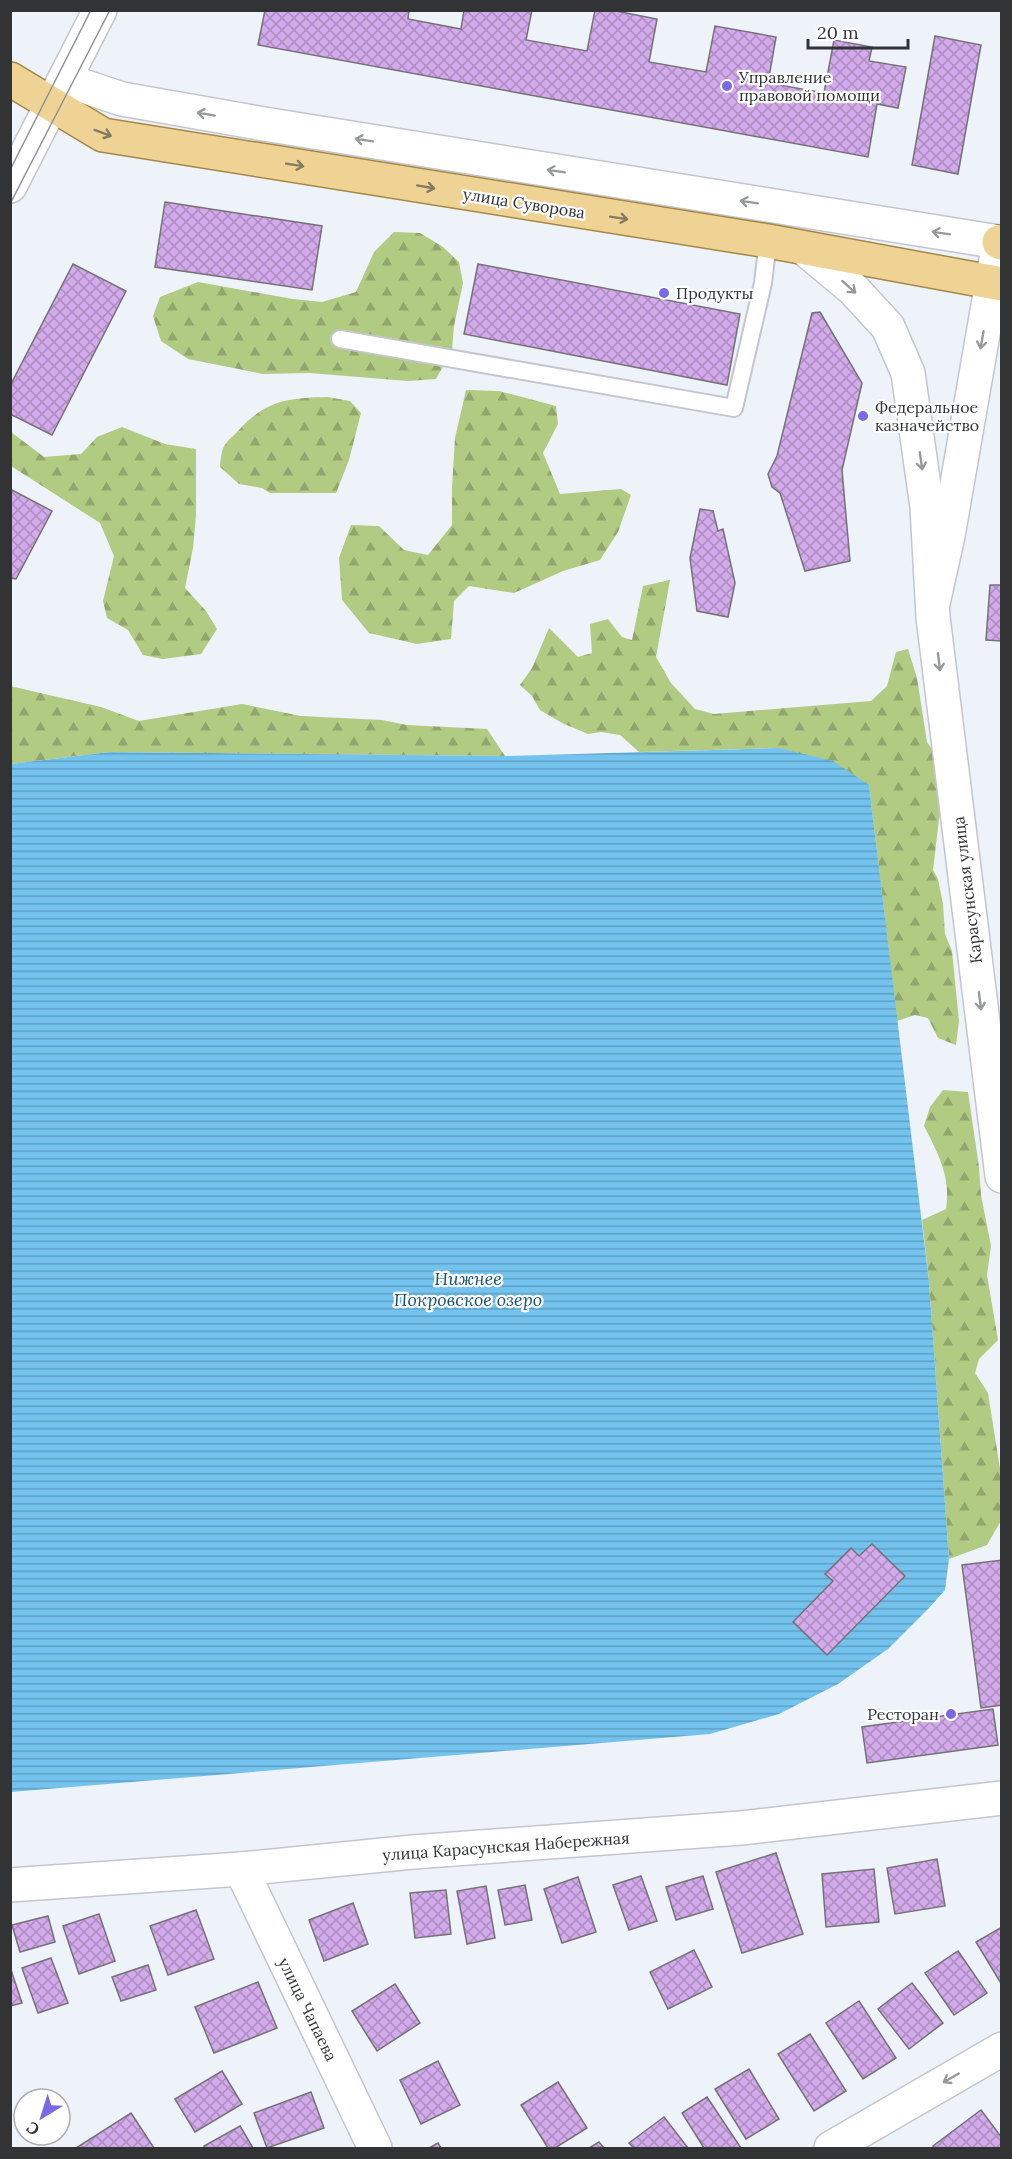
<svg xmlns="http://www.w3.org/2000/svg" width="1012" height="2159" font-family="Lora,serif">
<defs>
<pattern id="forest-firs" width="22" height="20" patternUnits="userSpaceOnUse" patternTransform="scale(1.5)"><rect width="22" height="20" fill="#b1cb83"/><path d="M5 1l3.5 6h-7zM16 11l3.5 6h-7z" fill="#91a56c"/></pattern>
<pattern id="water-rules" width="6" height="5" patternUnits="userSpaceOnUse" patternTransform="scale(1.5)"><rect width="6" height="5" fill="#73c3ee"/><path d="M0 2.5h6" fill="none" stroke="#5f9fc2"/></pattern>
<pattern id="building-cross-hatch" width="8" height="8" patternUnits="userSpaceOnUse" patternTransform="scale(1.5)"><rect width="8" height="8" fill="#d3aaeb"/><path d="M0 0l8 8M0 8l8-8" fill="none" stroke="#ac8bbf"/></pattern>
</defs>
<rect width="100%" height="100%" fill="#eef2f9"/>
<g fill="url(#forest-firs)">
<polygon points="394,232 420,233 443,247 459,262 463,283 454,326 452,350 436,379 408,381 309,373 263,374 188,359 161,341 153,316 160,297 198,282 293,299 322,302 356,292 374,252"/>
<polygon points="466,390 499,391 556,406 558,424 543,453 560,494 621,489 631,495 618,532 600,560 563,571 514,593 469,586 454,601 451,639 417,644 369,633 342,600 339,558 351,525 379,526 404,550 428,555 452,525 452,487 455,438"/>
<path d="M327,397L350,401L361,413L349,460L336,493H270L262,488L239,484L220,467C222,445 223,446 238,431C266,400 288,398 327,397Z"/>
<polygon points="122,427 165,444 196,449 196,516 193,548 185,588 206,611 217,629 201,654 163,659 143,655 128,630 107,618 103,601 114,556 100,523 11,466 11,432 44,457 81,454 97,437"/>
<polygon points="670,580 656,657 671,683 695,709 714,714 871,701 887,686 896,652 908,649 917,678 927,742 932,749 938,768 942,804 939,819 933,870 938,879 943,904 945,934 952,951 959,1021 956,1045 938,1038 928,1018 915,1015 897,1021 869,785 779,748 639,752 620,735 601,732 588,734 562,723 540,710 532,696 520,685 532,668 549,628 578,657 592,653 590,624 608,619 622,637 632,640 643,586"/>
<polygon points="10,686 101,707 139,721 242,704 301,716 382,720 407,725 487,729 505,756 110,752 11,764"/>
<path d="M943,1090L968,1092L979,1167L981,1195L991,1246L987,1275L998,1340L979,1359L975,1373L988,1393L1001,1475L1002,1519L987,1545L949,1559L929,1282L922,1220L946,1209C951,1177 938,1153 924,1126L930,1107Z"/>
</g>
<polygon fill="url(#water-rules)" points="779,748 833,761 869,785 929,1282 949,1559 945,1590 929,1608 888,1649 838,1684 779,1714 710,1734 11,1792 10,764 110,752 505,756"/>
<g fill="url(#building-cross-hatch)" stroke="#757177" stroke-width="1.5">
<polygon points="265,10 409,10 408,19 461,29 464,10 532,10 526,40 587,51 595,10 611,10 657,19 649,62 706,72 715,26 776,37 768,83 824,93 834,40 872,47 869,61 906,67 898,108 877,104 868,157 258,45"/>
<polygon points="935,36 981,45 958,174 912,165"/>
<polygon points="165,202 322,226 312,290 155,267"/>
<polygon points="73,264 126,291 52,435 10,414 10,386"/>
<polygon points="478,264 740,314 727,385 464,334"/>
<polygon points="820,312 862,383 842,470 850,561 805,571 780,493 772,487 768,474 777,456 812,313"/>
<polygon points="10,489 52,511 16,579 10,578"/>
<polygon points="700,509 713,511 718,531 723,529 735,583 728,617 697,611 690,558"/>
<polygon points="990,585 1002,585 1002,641 986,640"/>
<polygon points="872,1544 905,1576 827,1655 793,1622 833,1581 825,1574 851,1548 859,1556"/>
<polygon points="1002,1560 1002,1705 981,1708 962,1565"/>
<polygon points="993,1709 998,1745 867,1763 862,1727"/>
<polygon points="776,1853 803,1934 742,1953 716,1872"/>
<polygon points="937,1859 945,1906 895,1914 887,1868"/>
<polygon points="874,1869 879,1922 826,1927 822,1874"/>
<polygon points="641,1876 657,1921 629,1930 613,1885"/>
<polygon points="703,1876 713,1909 676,1920 666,1887"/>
<polygon points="578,1877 596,1932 562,1943 544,1889"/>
<polygon points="525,1885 532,1920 505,1925 498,1890"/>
<polygon points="486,1886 495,1938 467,1944 457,1891"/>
<polygon points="446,1890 451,1934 415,1938 410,1893"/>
<polygon points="353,1903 368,1944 324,1961 309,1920"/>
<polygon points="196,1910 214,1959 168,1975 150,1926"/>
<polygon points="99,1914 115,1961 79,1974 63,1926"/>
<polygon points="48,1916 55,1942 20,1952 12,1925"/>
<polygon points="1002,1927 1002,1985 976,1942"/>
<polygon points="694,1950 712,1987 668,2009 650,1972"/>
<polygon points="958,1951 987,1993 954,2015 925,1973"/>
<polygon points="51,1958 68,2003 38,2013 22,1968"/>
<polygon points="148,1965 156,1990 121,2001 112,1977"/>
<polygon points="10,1967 22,2003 10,2006"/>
<polygon points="258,1982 277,2028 214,2053 195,2007"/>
<polygon points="912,1983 943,2023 909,2049 878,2009"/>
<polygon points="395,1984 420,2023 377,2051 352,2011"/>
<polygon points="859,2001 896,2058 863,2079 826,2023"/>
<polygon points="810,2034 846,2091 814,2111 778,2054"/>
<polygon points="438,2061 460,2105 421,2124 400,2080"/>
<polygon points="749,2069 779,2119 746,2139 715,2089"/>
<polygon points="222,2071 242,2104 195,2132 175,2099"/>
<polygon points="558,2082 587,2128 555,2148 548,2148 521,2105"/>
<polygon points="311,2092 324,2128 267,2148 254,2113"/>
<polygon points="707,2097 741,2148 704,2148 682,2113"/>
<polygon points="981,2110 1002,2138 1002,2148 934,2148 933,2146"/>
<polygon points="131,2113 154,2148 76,2148"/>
<polygon points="664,2117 688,2148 634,2148 629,2143"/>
<polygon points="240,2126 253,2148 205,2148 204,2146"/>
<polygon points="599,2142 604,2148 589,2148"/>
<polygon points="438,2143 441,2148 429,2148"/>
</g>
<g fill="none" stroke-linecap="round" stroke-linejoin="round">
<defs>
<polyline id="lane" points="340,339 734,408 763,283 768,241"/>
<g id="street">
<polyline points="241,1869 375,2148"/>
<polyline points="10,1885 241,1869 413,1852 741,1828 1002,1798"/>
</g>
<g id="secondary">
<polyline points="65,80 122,99 264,124 999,242 948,536 933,603"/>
<polyline points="10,186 100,10"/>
<polyline points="805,249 854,290 888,327 908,373 927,507 933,617 1002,1176"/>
<polyline points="831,2148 1002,2049"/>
</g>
<g id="primary">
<polyline points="10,79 103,135 768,241 1002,284"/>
<polyline points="999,242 1002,243"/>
</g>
</defs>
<use href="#lane" stroke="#c3c6cd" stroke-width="20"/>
<use href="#street" stroke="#c3c6cd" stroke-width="36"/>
<use href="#secondary" stroke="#c3c6cd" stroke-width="36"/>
<use href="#primary" stroke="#a58845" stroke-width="36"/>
<use href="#lane" stroke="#fff" stroke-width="16"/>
<use href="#street" stroke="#fff" stroke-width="33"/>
<use href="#secondary" stroke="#fff" stroke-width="33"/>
<use href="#primary" stroke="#eed394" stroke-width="33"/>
<g stroke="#8e9196" stroke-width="1.5">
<polyline points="10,170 91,10"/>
<polyline points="10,204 110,10"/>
</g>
</g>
<defs><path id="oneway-shaft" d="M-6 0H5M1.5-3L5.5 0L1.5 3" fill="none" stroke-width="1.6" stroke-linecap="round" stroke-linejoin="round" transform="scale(1.5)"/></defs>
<g stroke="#98999a">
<use href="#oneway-shaft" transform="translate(206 114) rotate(-170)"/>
<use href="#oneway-shaft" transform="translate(364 140) rotate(-171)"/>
<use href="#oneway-shaft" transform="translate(556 171) rotate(-171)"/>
<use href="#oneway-shaft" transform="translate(749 202) rotate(-171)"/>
<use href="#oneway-shaft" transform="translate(941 233) rotate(-171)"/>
<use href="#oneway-shaft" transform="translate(849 287) rotate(42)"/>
<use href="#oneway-shaft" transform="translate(982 340) rotate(100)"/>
<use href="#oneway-shaft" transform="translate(921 461) rotate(82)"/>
<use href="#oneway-shaft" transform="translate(939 662) rotate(83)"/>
<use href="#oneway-shaft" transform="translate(980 1001) rotate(83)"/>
<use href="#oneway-shaft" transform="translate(951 2078) rotate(150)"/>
</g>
<g stroke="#867b60">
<use href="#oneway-shaft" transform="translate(103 133) rotate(20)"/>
<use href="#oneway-shaft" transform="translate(295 165) rotate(9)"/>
<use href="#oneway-shaft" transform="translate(426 187) rotate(10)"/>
<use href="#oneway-shaft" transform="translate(619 218) rotate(9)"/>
</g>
<g fill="#7969e4" stroke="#fff" stroke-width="2">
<circle cx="727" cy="86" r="6"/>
<circle cx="664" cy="293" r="6"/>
<circle cx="863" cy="416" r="6"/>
<circle cx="951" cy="1714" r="6"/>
</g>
<g text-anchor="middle" stroke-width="4.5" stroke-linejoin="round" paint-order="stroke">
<g font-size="16" fill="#313335" stroke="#fff" text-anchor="start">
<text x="739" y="83">Управление<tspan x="739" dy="18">правовой помощи</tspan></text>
<text x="676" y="299">Продукты</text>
<text x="875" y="413">Федеральное<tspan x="875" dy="18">казначейство</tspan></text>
<text x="939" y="1720" text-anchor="end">Ресторан</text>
</g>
<g font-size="16" fill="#313335" stroke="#fff">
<text transform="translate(524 203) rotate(9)" y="6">улица Суворова</text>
<text transform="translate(967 890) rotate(-97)" y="6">Карасунская улица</text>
<text transform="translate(506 1846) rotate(-4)" y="6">улица Карасунская Набережная</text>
<text transform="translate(308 2009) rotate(64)" y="6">улица Чапаева</text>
</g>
<g font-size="18" font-style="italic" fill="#155371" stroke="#fff">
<text x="468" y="1285">Нижнее<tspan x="468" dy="21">Покровское озеро</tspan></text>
</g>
</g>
<rect width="1012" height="2159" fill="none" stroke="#313335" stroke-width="24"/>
<g transform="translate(42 2117) rotate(218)"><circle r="28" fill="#ffffff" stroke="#adadae" stroke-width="1.5"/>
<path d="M0-4.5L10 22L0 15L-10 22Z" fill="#7969e4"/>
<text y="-9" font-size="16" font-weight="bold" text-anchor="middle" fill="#313335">С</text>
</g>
<path d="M808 39v9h100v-9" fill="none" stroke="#313335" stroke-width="3"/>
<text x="817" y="39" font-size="18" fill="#313335" stroke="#ffffff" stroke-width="4.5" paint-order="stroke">20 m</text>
</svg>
